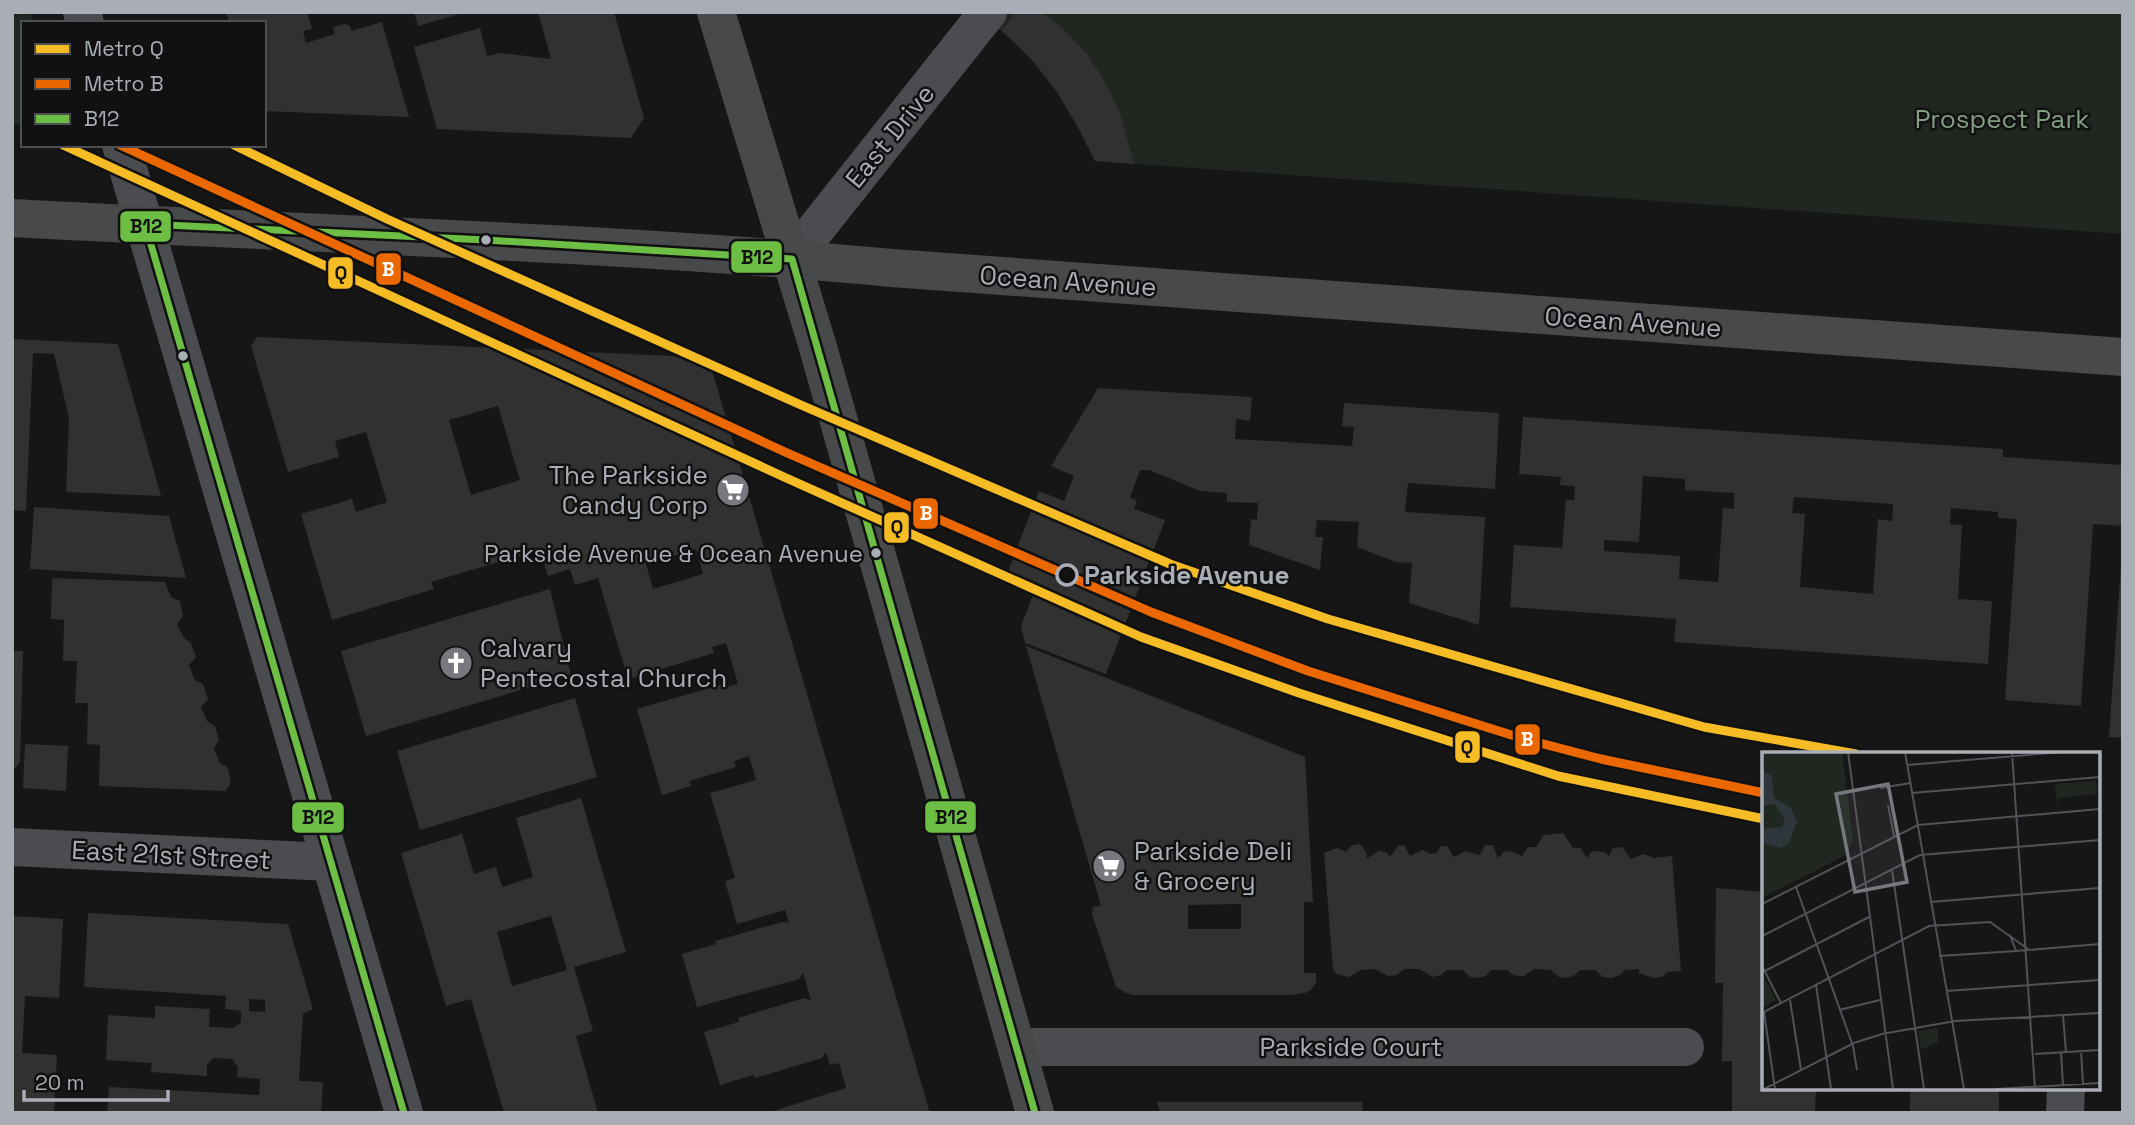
<svg xmlns="http://www.w3.org/2000/svg" width="2135" height="1125" font-family="'Space Grotesk',sans-serif">
<rect width="100%" height="100%" fill="#161617"/>
<g fill="#202721">
<polygon points="12,12 30,12 33,23 23,23 23,125 12,125"/>
<path d="M977,12H2123V234L1095,161C1067,103 1032,49 977,12Z"/>
</g>
<g fill="#313132" fill-rule="evenodd">
<polygon points="226,12 307,12 312,29 303,31 306,43 335,34 333,27 345,24 350,26 351,31 382,22 409,117 264,111 264,23 229,23"/>
<polygon points="414,12 462,12 463,13 418,26"/>
<polygon points="538,12 614,12 644,118 631,138 437,129 414,47 480,28 487,56 501,53 551,59"/>
<polygon points="1016,12 1042,12 1058,24 1087,54 1105,82 1120,113 1134,164 1095,161 1078,127 1057,91 1033,61 1002,31"/>
<path d="M257,337L694,357L712,370L930,1113H767L846,1088L839,1063L830,1065L826,1052L822,1058L755,1078L754,1075L720,1085L704,1032L739,1022L738,1018L804,998L811,1000L803,973L799,979L697,1007L682,954L716,944L715,941L782,922L789,923L785,910L737,924L725,881L735,878L710,793L756,780L749,756L734,761L736,767L689,781L691,786L662,795L637,709L723,684L724,688L738,684L726,643L712,647L714,653L628,679L598,578L575,585L570,569L548,576L540,550L431,582L434,589L332,620L301,514L352,499L356,512L387,502L366,432L335,441L339,457L288,472L251,346ZM498,406L520,480L471,495L449,420ZM696,549L703,574L653,589L646,564Z"/>
<polygon points="12,339 118,344 161,496 66,492 69,418 54,354 33,353 26,511 12,510"/>
<polygon points="1098,388 1252,397 1250,421 1236,419 1235,439 1352,446 1354,427 1342,426 1344,403 1499,413 1495,489 1408,483 1405,512 1485,517 1479,625 1409,603 1412,563 1396,562 1357,547 1359,522 1317,520 1315,537 1323,537 1320,570 1249,545 1251,519 1257,520 1258,503 1227,502 1227,493 1200,491 1149,470 1140,470 1130,498 1137,500 1134,509 1165,520 1106,674 1025,643 1021,626 1035,590 1005,579 1039,491 1064,501 1074,476 1051,466"/>
<path d="M1523,417L2003,449V457L2123,465V526L2093,524L2081,706L2005,700L2017,519L1998,518V512L1951,508L1950,524L1962,525L1958,599L1992,601L1988,664L1674,642L1676,619L1510,607L1514,545L1562,548L1566,500H1574L1575,486L1560,485L1561,477L1519,474ZM1643,476L1685,479V490L1734,493V509L1723,508L1718,582L1679,579L1680,556L1604,551V540L1639,542ZM1794,497L1893,504L1892,521L1878,519L1873,594L1800,587L1805,514L1792,513Z"/>
<polygon points="34,507 169,516 186,578 30,569"/>
<polygon points="2121,564 2123,564 2123,738 2109,737"/>
<polygon points="52,578 165,582 171,597 180,601 183,616 177,624 184,638 191,643 196,657 189,665 195,680 203,684 208,699 201,707 207,721 215,726 219,740 214,749 220,763 228,768 231,782 226,791 99,786 100,745 87,744 88,703 75,703 77,661 63,661 64,620 51,619"/>
<polygon points="550,589 571,675 366,736 341,651"/>
<path d="M1026,646L1305,757L1313,902H1304V973H1316V982L1311,990L1305,993L1290,995H1133L1126,993L1116,987L1092,914L1093,907L1101,906ZM1241,904V929H1188V905Z"/>
<polygon points="12,651 23,651 20,762 12,772"/>
<polygon points="575,698 597,777 420,830 397,751"/>
<polygon points="25,744 68,746 66,791 23,788"/>
<path d="M581,798L626,952L574,967L593,1031L576,1036L598,1113H504L471,999L446,1006L401,853L462,834L474,874L496,867L502,887L533,877L516,818ZM551,916L567,970L512,986L497,932Z"/>
<polygon points="1563,833 1573,848 1580,848 1587,858 1591,852 1595,851 1604,852 1609,856 1613,848 1622,847 1631,859 1643,854 1654,858 1672,856 1681,971 1667,972 1662,977 1654,978 1639,973 1639,969 1625,970 1620,975 1612,978 1603,977 1595,970 1580,970 1575,975 1567,978 1559,977 1551,970 1534,969 1524,976 1519,976 1513,975 1507,970 1491,970 1486,976 1478,978 1470,977 1463,970 1447,970 1441,975 1432,977 1420,969 1404,969 1397,975 1388,976 1375,969 1361,970 1349,977 1337,974 1333,970 1324,853 1337,848 1346,852 1352,845 1360,844 1367,854 1366,859 1379,851 1386,852 1390,857 1398,846 1404,845 1410,856 1422,850 1431,854 1437,853 1440,846 1447,846 1454,857 1465,851 1480,855 1485,845 1493,845 1498,858 1504,852 1510,851 1522,856 1528,847 1536,847 1544,835"/>
<polygon points="1716,888 1764,892 1764,1088 1816,1088 1815,1113 1732,1113 1732,1061 1722,1061 1723,983 1715,983"/>
<path d="M88,913L288,924L313,1009L303,1014L299,1081L323,1082L321,1113H107L109,1087L259,1095L260,1079L237,1077L238,1067L232,1059L213,1058L207,1065V1076L151,1072L152,1063L106,1060L108,1015L155,1018V1006L210,1009L209,1027L233,1028L241,1022V1011L225,1009L226,996L84,987ZM249,999L265,1000V1012L249,1011Z"/>
<polygon points="12,916 63,919 59,998 25,996 22,1053 57,1055 54,1113 12,1113"/>
<polygon points="1926,1088 1999,1088 1999,1113 1910,1113 1910,1091 1926,1091"/>
<polygon points="1157,1102 1362,1102 1363,1113 1160,1113"/>
</g>
<g fill="none" stroke-linecap="round" stroke-linejoin="round">
<g stroke="#4b4c4f" stroke-width="38">
<polyline points="82,12 85,23"/>
<polyline points="121,145 404,1113"/>
<polyline points="792,259 988,12"/>
<polyline points="12,847 330,862"/>
<polyline points="1018,1047 1685,1047"/>
<polyline points="2065,1113 2066,1088"/>
</g>
<g stroke="#48494b" stroke-width="38">
<polyline points="716,12 817,344 1035,1113"/>
<path d="M12,218C305,234 599,241 892,268L2123,357"/>
</g>
<defs>
<polyline id="bus-1" points="404,1113 145,224 486,240 792,259 1035,1113"/>
</defs>
<use href="#bus-1" stroke="#111112" stroke-width="12"/>
<use href="#bus-1" stroke="#6cbe45" stroke-width="7"/>
<defs>
<g id="metro-1">
<polyline points="63,145 784,477 1141,637 1299,693 1558,776 1764,819"/>
<polyline points="234,145 387,219 801,405 1170,564 1328,619 1704,727 1856,754"/>
</g>
<polyline id="metro-2" points="120,145 785,452 1151,612 1308,671 1521,738 1601,759 1764,793"/>
</defs>
<use href="#metro-1" stroke="#111112" stroke-width="14"/>
<use href="#metro-2" stroke="#111112" stroke-width="14"/>
<use href="#metro-1" stroke="#f6bc26" stroke-width="9"/>
<use href="#metro-2" stroke="#eb6800" stroke-width="9"/>
</g>
<defs>
<symbol id="supermarket-disc" viewBox="-11 -11 22 22"><circle r="9.5" fill="#76787e" stroke="#111112"/><path d="M-6-5.5h2.5l.6 2H6L4.5 2H-2.5L-4.4-4H-6ZM-1.5 3.2a1.3 1.3 0 1 0 .1 0ZM3 3.2a1.3 1.3 0 1 0 .1 0Z" fill="#fff"/></symbol>
<symbol id="church-disc" viewBox="-11 -11 22 22"><circle r="9.5" fill="#76787e" stroke="#111112"/><path d="M-1.2-6h2.4v3.5h3.3v2.4h-3.3V6h-2.4V-.1h-3.3v-2.4h3.3Z" fill="#fff"/></symbol>
</defs>
<g fill-rule="evenodd">
<use href="#supermarket-disc" x="714" y="471" width="38" height="38"/>
<use href="#church-disc" x="437" y="644" width="38" height="38"/>
<use href="#supermarket-disc" x="1090" y="847" width="38" height="38"/>
</g>
<g fill="#a9adb6" stroke="#111112" stroke-width="2.5">
<circle cx="486" cy="240" r="6"/>
<circle cx="183" cy="356" r="6"/>
<circle cx="876" cy="553" r="6"/>
</g>
<circle fill="#111112" stroke="#a9adb6" stroke-width="3.5" cx="1067" cy="575" r="10"/>
<g text-anchor="middle" stroke-width="5" stroke-linejoin="round" paint-order="stroke">
<g font-size="24" fill="#a9adb6" stroke="#111112" text-anchor="end">
<text x="863" y="562">Parkside Avenue &amp; Ocean Avenue</text>
</g>
<g font-size="26" fill="#829f84" stroke="#111112">
<text x="2002" y="128">Prospect Park</text>
</g>
<g font-size="26" fill="#a9adb6" stroke="#111112">
<text transform="translate(890 136) rotate(-51)" y="9">East Drive</text>
<text transform="translate(1068 281) rotate(4)" y="9">Ocean Avenue</text>
<text transform="translate(1633 322) rotate(4)" y="9">Ocean Avenue</text>
<text transform="translate(171 855) rotate(3)" y="9">East 21st Street</text>
<text x="1351" y="1056">Parkside Court</text>
</g>
<g font-size="26" fill="#a9adb6" stroke="#111112" text-anchor="start">
<text x="708" y="484" text-anchor="end">The Parkside<tspan x="708" dy="30">Candy Corp</tspan></text>
<text x="480" y="657">Calvary<tspan x="480" dy="30">Pentecostal Church</tspan></text>
<text x="1134" y="860">Parkside Deli<tspan x="1134" dy="30">&amp; Grocery</tspan></text>
</g>
<g font-size="26" font-weight="bold" fill="#a9adb6" stroke="#111112" text-anchor="start">
<text x="1084" y="584">Parkside Avenue</text>
</g>
</g>
<g transform="translate(1762 752)">
<rect width="338" height="338" fill="#161617"/>
<path d="M0,0H80L91,88L84,103L0,146ZM334,29L335,42L297,46L296,57L293,32ZM0,220L14,248L0,256ZM176,276V290L159,298L156,279Z" fill="#202721"/>
<path d="M0,19L10,24L12,45L29,56L35,70L27,91L18,96L0,91V77L20,75L23,68L12,52L0,54Z" fill="#2e353b"/>
<path fill="none" stroke="#515257" stroke-width="2" d="M86,0L131,337M143,0L202,337M250,0L273,337M145,13L301,0M118,36L149,31M150,41L338,25M126,53L132,84M156,73L338,57M130,118L162,337M34,135L91,294L95,318M168,150L338,136M0,152L156,73M248,183L254,199L338,192M0,184L158,103L338,88M177,204L254,199M0,214L19,251M3,219L107,165M54,233L69,337M184,239L338,228M28,248L39,318M77,258L118,248M2,260L13,337M0,261L167,174L228,170L266,197M301,263L304,300M319,299L321,332M299,301L301,333M273,302L338,298M2,337L92,291L120,282L193,269L338,261M233,337L338,331"/>
<path fill="#76787e" fill-opacity="0.15" stroke="#76787e" stroke-width="3.5" d="M126,32L145,130L93,140L74,42Z"/>
<rect width="338" height="338" fill="none" stroke="#a9adb6" stroke-width="3.5"/>
</g>
<g stroke="#111112" stroke-width="2.5">
<rect x="119" y="210" width="53" height="33" rx="7" fill="#6cbe45"/>
<rect x="730" y="240" width="53" height="34" rx="7" fill="#6cbe45"/>
<rect x="375" y="252" width="27" height="34" rx="7" fill="#eb6800"/>
<rect x="327" y="256" width="27" height="34" rx="7" fill="#f6bc26"/>
<rect x="912" y="497" width="27" height="33" rx="7" fill="#eb6800"/>
<rect x="883" y="511" width="27" height="33" rx="7" fill="#f6bc26"/>
<rect x="1514" y="723" width="27" height="33" rx="7" fill="#eb6800"/>
<rect x="1454" y="730" width="27" height="34" rx="7" fill="#f6bc26"/>
<rect x="924" y="800" width="53" height="34" rx="7" fill="#6cbe45"/>
<rect x="291" y="801" width="54" height="33" rx="7" fill="#6cbe45"/>
</g>
<g font-size="19" text-anchor="middle" font-weight="bold" fill="#fff">
<text x="388" y="276">B</text>
<text x="926" y="520">B</text>
<text x="1527" y="746">B</text>
</g>
<g font-size="19" text-anchor="middle" font-weight="bold" fill="#111">
<text x="146" y="233">B12</text>
<text x="757" y="264">B12</text>
<text x="341" y="280">Q</text>
<text x="897" y="534">Q</text>
<text x="1467" y="754">Q</text>
<text x="951" y="824">B12</text>
<text x="318" y="824">B12</text>
</g>
<rect width="2135" height="1125" fill="none" stroke="#a9adb6" stroke-width="28"/>
<rect x="21" y="21" width="245" height="126" fill="#111112" stroke="#4e4f54" stroke-width="2"/>
<rect x="35" y="44" width="35" height="10" fill="#f6bc26" stroke="#4e4f54" stroke-width="2"/>
<text x="84" y="56" font-size="21" fill="#a9adb6">Metro Q</text>
<rect x="35" y="79" width="35" height="10" fill="#eb6800" stroke="#4e4f54" stroke-width="2"/>
<text x="84" y="91" font-size="21" fill="#a9adb6">Metro B</text>
<rect x="35" y="114" width="35" height="10" fill="#6cbe45" stroke="#4e4f54" stroke-width="2"/>
<text x="84" y="126" font-size="21" fill="#a9adb6">B12</text>
<path d="M24 1090v10h144v-10" fill="none" stroke="#a9adb6" stroke-width="3.5"/>
<text x="35" y="1090" font-size="21" fill="#a9adb6" stroke="#111112" stroke-width="5" paint-order="stroke">20 m</text>
</svg>
